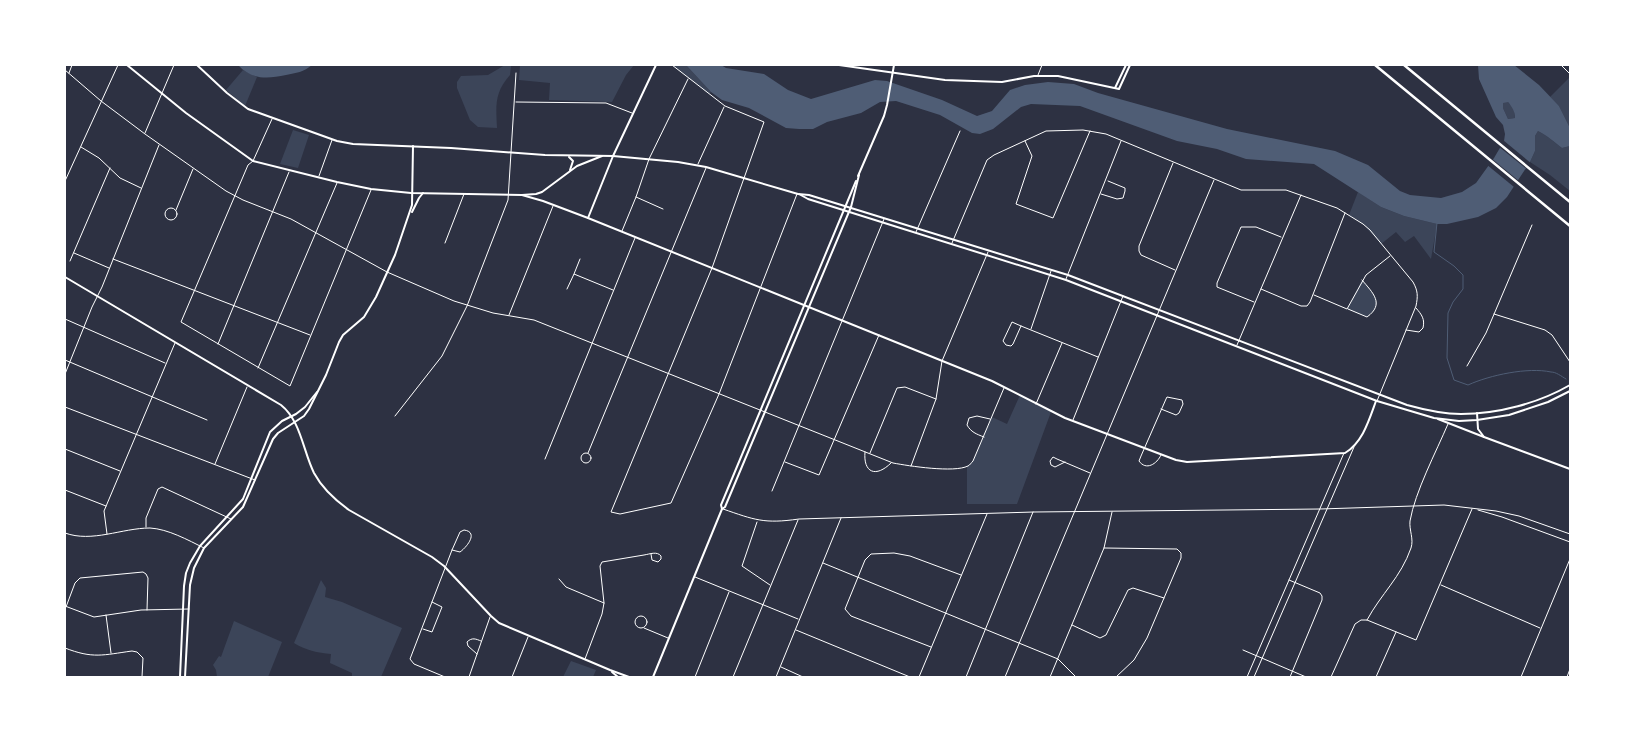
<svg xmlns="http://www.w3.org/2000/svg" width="1635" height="742" font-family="Ubuntu,sans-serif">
<rect width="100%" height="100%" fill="#2d3142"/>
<g fill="#3c4559">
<path d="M505,65L511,66L510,75C494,93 496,106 497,128L478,127L470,120L457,88V82L461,76L488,75Z"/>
<polygon points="520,65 634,65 626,75 612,102 549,100 550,83 519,80"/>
<polygon points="672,65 686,65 711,92 709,94"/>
<polygon points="243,70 257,77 245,106 226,90"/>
<polygon points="1570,77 1570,125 1569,126 1559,106 1550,97"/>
<polygon points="1503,102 1508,102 1514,109 1515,118 1508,119 1503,108"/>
<polygon points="293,130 309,135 298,168 280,164"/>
<path d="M1538,131C1548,136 1554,142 1562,148L1570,146V191L1550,175L1530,162L1535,151V136Z"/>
<polygon points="1358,192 1381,207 1404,216 1437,224 1431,259 1414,236 1405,242 1396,232 1381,244 1363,224 1349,215"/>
<path d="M1362,280C1373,293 1385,304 1367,317L1347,309Z"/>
<polygon points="1020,395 1051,412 1017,504 967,504 967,466 973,461 992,417 1007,424"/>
<path d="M321,580L326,588L325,597L342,602L402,628L381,677H352V673L330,663L331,654C318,653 305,650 294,643Z"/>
<polygon points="234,621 282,642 268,677 217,677 216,670 213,665 219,656 221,657"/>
<polygon points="571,661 596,670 593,677 563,677"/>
</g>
<g fill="#4f5d75" fill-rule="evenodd">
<path d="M238,65H312C304,72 296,73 286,75C267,79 252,80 238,65Z"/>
<path d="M686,65H721L726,68L764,74L788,90L811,99L875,80L887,81L942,100L977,116L992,111L1010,90L1025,85L1048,82L1074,84L1098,93L1227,129L1335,151L1368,165L1400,191L1410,195L1441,198L1462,192L1476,183L1494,158L1504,141L1505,134L1503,125L1496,117L1479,79L1478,65H1514L1539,85L1559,106L1570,128V146L1562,148C1554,142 1548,136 1538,131L1535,136V151L1530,162L1507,197L1496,208L1478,217L1447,224H1437L1404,216L1381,207L1314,164L1246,159L1217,149L1177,141L1080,106L1031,104L1021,107L993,129L980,134L972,133L940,115L896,101L880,102L861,113L827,122L813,129H799L786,128L749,108L722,100L711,92ZM1508,102C1512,107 1515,111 1515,118L1508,119L1503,108V103Z"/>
</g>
<g fill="#2d3142">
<polygon points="1503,140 1532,164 1528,170 1498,146"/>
<polygon points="1491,158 1519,181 1514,187 1486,164"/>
</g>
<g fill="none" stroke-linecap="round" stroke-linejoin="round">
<path stroke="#4f5d75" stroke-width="1" d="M1437,223L1434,252L1454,266L1463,275V289L1453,302L1448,313L1447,358L1454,380L1468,385C1490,375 1528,367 1551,372C1556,372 1561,376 1566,379"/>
<g stroke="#fff" stroke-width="1">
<polyline points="672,65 725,106 764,122 712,268 611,512 620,514 671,503 719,394 797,194"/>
<polyline points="1561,65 1570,74"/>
<path d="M65,70L101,101L145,134L226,191L243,200L291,219L387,272L454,301L493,313L534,320L893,463C909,466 954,473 968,466C970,465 971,463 973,461L1004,388"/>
<polyline points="69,73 72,65"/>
<polyline points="1038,75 1042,65"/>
<polyline points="516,102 606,103 632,113"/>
<polyline points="272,119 253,161 248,165 181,322 290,386 371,190"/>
<polyline points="145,133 174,65"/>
<polyline points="1025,141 1032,156 1016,204 1053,218 1090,131"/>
<polyline points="81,147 99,158 120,178 141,188"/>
<polyline points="1173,163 1139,246 1139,251 1141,255 1175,270"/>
<polyline points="698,164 724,107"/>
<polyline points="319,176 332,140"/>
<polyline points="65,181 118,65"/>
<polyline points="1101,194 1117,199 1123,198 1125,191 1125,188 1108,181"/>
<polyline points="636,197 663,209"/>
<circle cx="171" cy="214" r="6"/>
<polyline points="176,210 193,169"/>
<polyline points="622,231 636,197 649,159 688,79"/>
<polyline points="916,232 960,131"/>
<polyline points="445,243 464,194"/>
<path d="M952,243L987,160L994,155L1046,131L1083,130L1106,134L1241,190H1286L1337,208L1363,224L1370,230L1413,282C1418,291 1418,296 1416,306L1377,401"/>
<polyline points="74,253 109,268"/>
<polyline points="113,259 310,335"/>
<polyline points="70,261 110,168"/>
<polyline points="574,274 580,259"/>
<polyline points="1066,279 1121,141"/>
<polyline points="567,289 574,274 613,290"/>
<polyline points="1261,289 1301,306 1307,306 1310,302 1345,213"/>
<polyline points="1314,295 1347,309 1366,275 1390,256"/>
<polyline points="1254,302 1217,287 1217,283 1241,227 1256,227 1281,237"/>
<path d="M1348,309L1367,317C1385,304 1373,293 1362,280"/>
<polyline points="1494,314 1545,330 1552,335 1570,362"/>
<polyline points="509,315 553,206"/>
<polyline points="65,319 165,363"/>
<polyline points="1021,326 1013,344 1011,346 1006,345 1003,341 1012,322 1021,326 1098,357"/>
<polyline points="1031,329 1051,271"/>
<path d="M1406,330L1419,332L1423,328C1425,319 1422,315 1416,308"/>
<polyline points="218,344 289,172"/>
<polyline points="1237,345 1301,195"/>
<polyline points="65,360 207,420"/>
<polyline points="1467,366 1486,333 1532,225"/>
<polyline points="258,368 337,183"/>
<polyline points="65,374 92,307 102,287 159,145"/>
<polyline points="1036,404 1062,343"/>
<polyline points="65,407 255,480"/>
<path d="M1161,409L1176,415L1179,413L1183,404L1182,400L1167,397L1166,399L1141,456L1139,461C1146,471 1157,464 1161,455"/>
<polyline points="395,416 442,356 467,306 508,200 516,73"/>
<polyline points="1073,420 1123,296"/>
<path d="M984,437C976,434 971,432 967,425L969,418L977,416L990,419"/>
<polyline points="65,449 120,471"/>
<path d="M865,452C863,473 876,478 891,463"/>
<circle cx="586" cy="458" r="5"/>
<polyline points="588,453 706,168"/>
<polyline points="870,453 897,388 905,387 936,399"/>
<polyline points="545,459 635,238"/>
<polyline points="785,462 819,475 879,335"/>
<polyline points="1065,462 1055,467 1051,465 1050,461 1053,457 1057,459 1090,473"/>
<polyline points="215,464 247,387"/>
<polyline points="911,466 936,399 942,361 988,252"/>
<polyline points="65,490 106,506"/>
<polyline points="772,491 884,219"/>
<path d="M723,509C755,520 764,524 799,519L1034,512L1320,509L1444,505L1496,511L1519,516L1570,534"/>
<polyline points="1478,510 1502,517 1570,542"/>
<polyline points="757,522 742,566 770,585"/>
<polyline points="146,527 146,518 158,489 162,487 231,519"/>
<path d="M65,533C92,543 122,528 150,528C168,529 188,540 204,548"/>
<polyline points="107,534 104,511 175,343"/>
<polyline points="1104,548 1177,549 1181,553 1181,558 1147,638 1134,660 1116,677"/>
<polyline points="823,563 1058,659 1076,677"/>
<polyline points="695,577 798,619"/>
<polyline points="559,579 566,587 604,603"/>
<polyline points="1289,580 1320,593 1322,596 1322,600 1290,677"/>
<polyline points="1441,585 1540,628"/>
<polyline points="65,606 94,617 141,610 189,609"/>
<polyline points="66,607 75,583 80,578 143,572 146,574 148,578 147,610"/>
<polyline points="106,615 111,653"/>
<circle cx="641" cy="622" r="6"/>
<path d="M1367,620C1381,594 1401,577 1411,548C1414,539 1409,530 1410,521C1415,492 1436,452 1448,424"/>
<polyline points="1072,625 1100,638 1106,635 1128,590 1133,588 1164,598"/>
<polyline points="644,628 668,638"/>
<polyline points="423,629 432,632 442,607 432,602"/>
<polyline points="796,630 910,677"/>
<polyline points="931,647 851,616 845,609 865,560 871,554 894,553 910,556 961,575"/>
<path d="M65,648C93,659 103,655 132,651L137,652L143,658L142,677"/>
<polyline points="1243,650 1306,677"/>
<path d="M477,654L468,646L467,642C472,637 476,639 481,641"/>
<path d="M585,659L602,614L604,603L600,566L602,562L644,555C650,554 657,551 661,556V559L658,562L652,560L651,554"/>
<polyline points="781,667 803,677"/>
<path d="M445,677L414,664L410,659L452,550L460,532L464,530C479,532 467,547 460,552L452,550"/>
<polyline points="469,677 490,617"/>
<polyline points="512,677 528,637"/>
<polyline points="695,677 729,592"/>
<polyline points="733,677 798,520"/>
<polyline points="776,677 841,518"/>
<polyline points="919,677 987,514"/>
<polyline points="966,677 1033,512"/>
<polyline points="1005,677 1214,180"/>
<polyline points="1050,677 1104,548 1112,512"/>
<polyline points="1247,677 1344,453"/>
<polyline points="1254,677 1354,447"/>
<polyline points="1331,677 1355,624 1361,620 1367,620 1416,640 1472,509"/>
<polyline points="1376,677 1396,632"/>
<polyline points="1521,677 1570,559"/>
<polyline points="1567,677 1570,669"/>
</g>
<g stroke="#fff" stroke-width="2">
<polyline points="839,65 945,80 1002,82 1034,76 1058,76 1119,89 1130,65"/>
<polyline points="1115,88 1126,65"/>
<polyline points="858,176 884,116 887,105 894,65"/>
<path d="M522,195L543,201L588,218L992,381L1065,418L1176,460L1187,462L1345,453C1363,442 1369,420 1376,401"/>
<polyline points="412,212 419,198 423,193"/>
<polyline points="588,218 613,156 656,65"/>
<path d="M65,277L281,405C301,421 303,451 314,473C322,488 335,500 349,510L432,557L444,566L491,616L499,623L610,670L629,677"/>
<polyline points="722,509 721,505 856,181"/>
<polyline points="612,672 618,677"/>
<polyline points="180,677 184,586 186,573 190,563 200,546 243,499 270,432 282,421 296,414 305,407 317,392"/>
<polyline points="185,677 190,585 194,568 204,548 243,507 273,439 278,433 304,416 309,409 326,375 339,342 343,335 364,317 376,297 395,255 412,205 413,146"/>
<polyline points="653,677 722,509 725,507 851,207 859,175"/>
</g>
<polyline stroke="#fff" stroke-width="2" points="1477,413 1478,429 1484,437 1570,469"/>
<g stroke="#fff" stroke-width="2">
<polyline points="127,65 186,113 253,161 337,182 371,189 411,193 522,195 536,194 542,192 577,166 602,156"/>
<path d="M197,65L227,93L248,109L337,141L353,144L451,148L545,155L613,156L678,162L706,167L798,194L809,195L1068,275L1407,405C1425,410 1443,414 1461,414C1498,414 1539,403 1570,385"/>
<polyline points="569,157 573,161 570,170"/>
<polyline points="799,194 808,199 1066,280 1377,401 1434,418 1459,421 1477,420 1509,415 1548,402 1570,391"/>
<polyline points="1438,419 1484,437"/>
</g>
<g stroke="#fff" stroke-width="2.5">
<polyline points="1375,65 1570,226"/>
<polyline points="1404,65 1570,202"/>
</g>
</g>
<rect width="1635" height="742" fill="none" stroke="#ffffff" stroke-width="132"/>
</svg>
